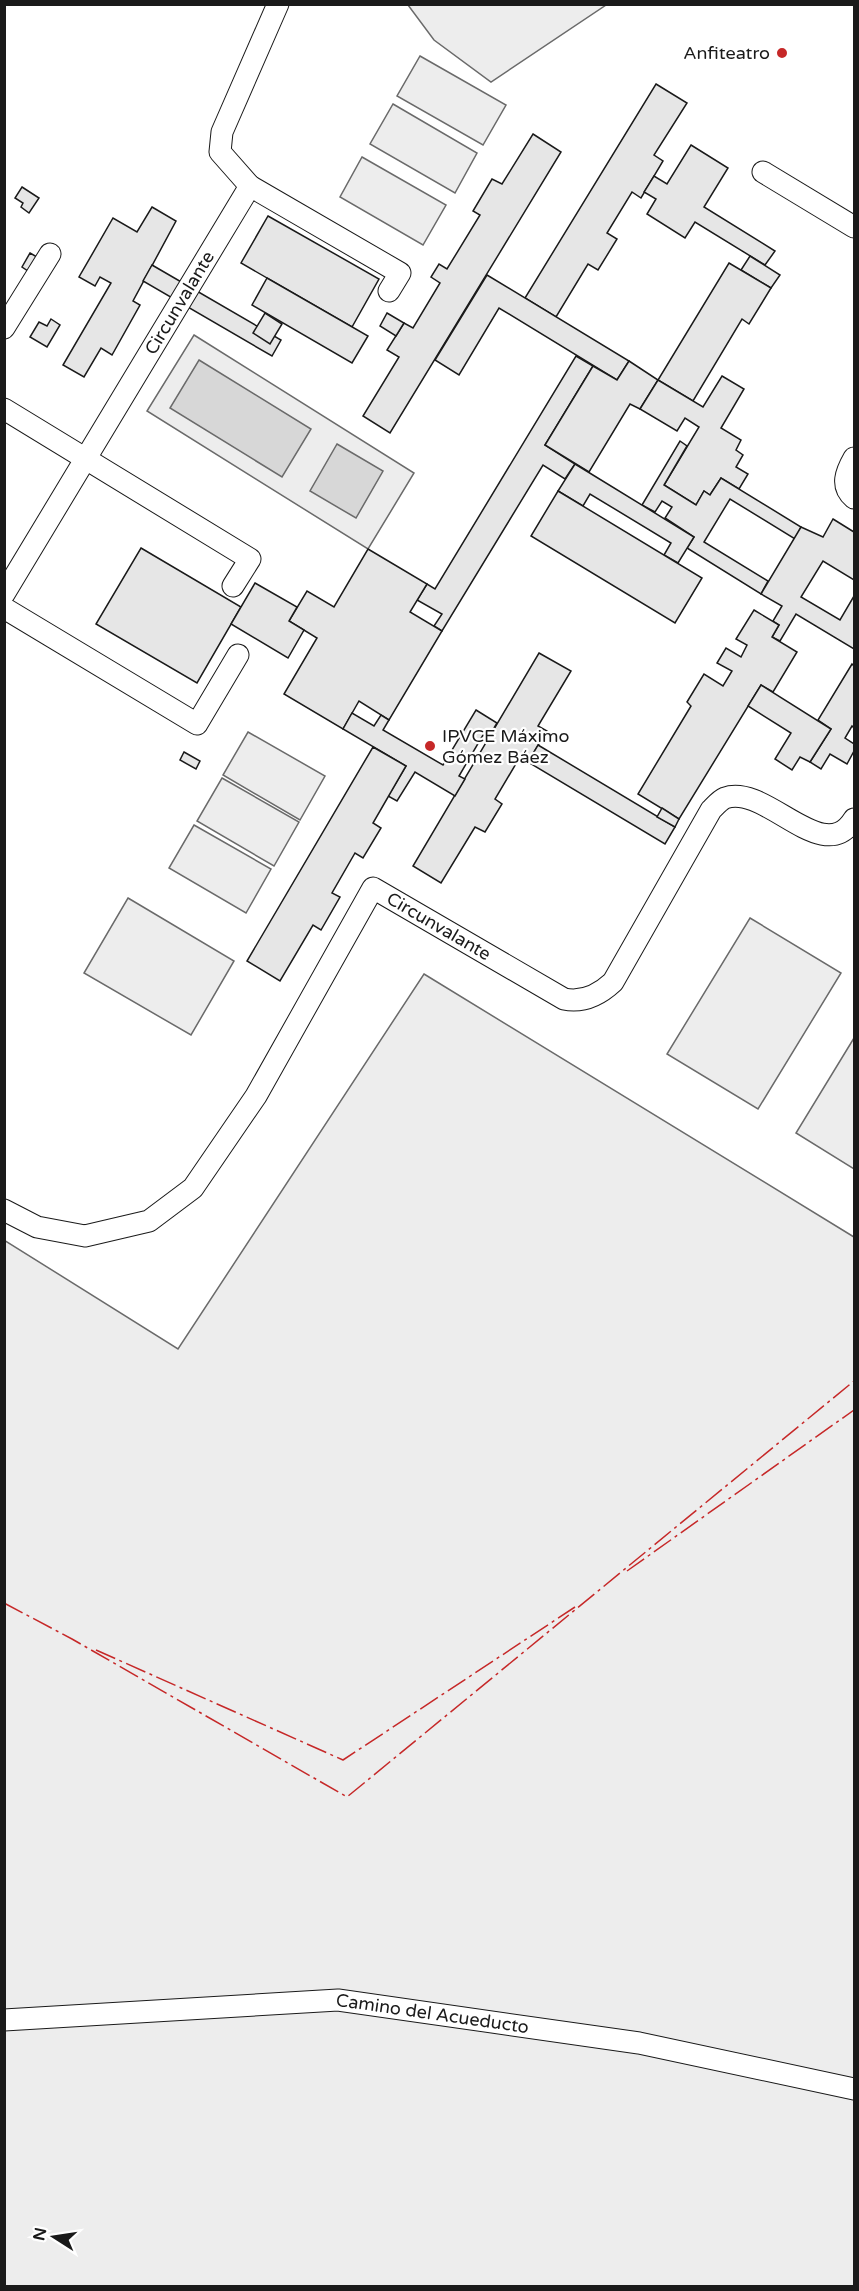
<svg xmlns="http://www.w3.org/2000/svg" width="859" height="2291" font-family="'Varela Round',sans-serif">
<rect width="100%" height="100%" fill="#fff"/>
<g fill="#ededed" stroke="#6a6a6a" stroke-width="1.5">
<polygon points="408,5 606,5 491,82 434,40"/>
<polygon points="420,56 506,105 483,145 397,96"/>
<polygon points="393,104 477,153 455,193 370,144"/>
<polygon points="362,157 446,205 423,245 340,197"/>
<polygon points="194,335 414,473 368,549 147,411"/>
<polygon points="248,732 325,776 300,820 223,775"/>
<polygon points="222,778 299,822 274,866 197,821"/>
<polygon points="194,825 271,869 246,913 169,868"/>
<polygon points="128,898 234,961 191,1035 84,973"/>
<polygon points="750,918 841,973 758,1109 667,1054"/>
<polygon points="424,974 854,1237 854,2286 5,2286 4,1240 178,1349"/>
<polygon points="854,1038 854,1169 796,1133"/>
</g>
<g fill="#d7d7d7" stroke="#6a6a6a" stroke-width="1.5">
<polygon points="199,360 311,429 282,477 170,408"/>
<polygon points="337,444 383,471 356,518 310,491"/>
</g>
<g fill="#e6e6e6" stroke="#1a1a1a" stroke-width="1.5">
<polygon points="656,84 687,103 654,155 663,161 641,198 632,192 607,233 617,239 598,270 588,264 556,317 525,298"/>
<polygon points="533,134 561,152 390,433 363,416 399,357 387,350 404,323 413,328 440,283 431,277 439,264 447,269 480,215 473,211 492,179 502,184"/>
<polygon points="691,145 728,168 704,207 775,251 765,265 695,222 685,238 647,214 656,199 644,192 654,176 667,184"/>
<polygon points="22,187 39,198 29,213 21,207 23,203 15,198"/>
<polygon points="152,207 176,221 133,301 140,305 112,355 101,348 84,377 63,365 111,283 100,277 95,286 79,277 113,218 137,232"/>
<polygon points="268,216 379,279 352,327 241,263"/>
<polygon points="30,253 37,257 28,271 22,267"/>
<polygon points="750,256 780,275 771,288 741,270"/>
<polygon points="729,263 771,288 749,324 742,319 693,401 658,380"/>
<polygon points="152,265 281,340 272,356 143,281"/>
<polygon points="487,275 629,361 617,380 499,308 459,375 435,360"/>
<polygon points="267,278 368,336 352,363 252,305"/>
<polygon points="265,313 282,324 270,344 253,333"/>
<polygon points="387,313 404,323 396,336 380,326"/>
<polygon points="51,319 60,325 47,347 30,337 39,322 47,326"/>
<polygon points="576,356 593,366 545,445 575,464 565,479 543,465 442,631 434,626 442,614 417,600 427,584 435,589"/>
<polygon points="629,361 658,380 640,409 630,404 589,472 545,445 593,366 617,380"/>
<polygon points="722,376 744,389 721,428 741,440 736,450 743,455 736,467 748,474 739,489 721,478 710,495 704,491 696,505 664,485 699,427 685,418 677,431 640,409 658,380 703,407"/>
<polygon points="680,441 687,446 664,485 696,505 704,491 710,495 721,478 801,527 795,539 730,499 704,542 768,581 761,594 687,548 694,537 665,518 672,507 662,501 655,512 642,505"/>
<polygon points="575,464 694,537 678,563 664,555 671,543 590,494 583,506 558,491"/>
<polygon points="558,491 702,578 675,623 531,536"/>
<polygon points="833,519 854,532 854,580 823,561 801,597 840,620 854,596 854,649 796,614 780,641 772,637 779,625 773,621 782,606 761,594 801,527 823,537"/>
<polygon points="141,548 241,607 197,683 96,624"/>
<polygon points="368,549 427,584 410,612 442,631 389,720 359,701 343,729 284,694 317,638 289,621 307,591 334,607"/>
<polygon points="255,583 297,607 289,621 304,630 288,658 231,624"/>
<polygon points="754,610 779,625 772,637 797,652 773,692 761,685 679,819 638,794 691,706 687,702 704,674 723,686 732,671 717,663 726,648 741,657 747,645 736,639"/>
<polygon points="539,653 571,671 538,726 547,731 528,762 520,757 495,799 502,804 485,832 475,827 441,883 413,866"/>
<polygon points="852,664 854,666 854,728 852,726 845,738 854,744 854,751 847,764 830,754 821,769 810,762 831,729 818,720"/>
<polygon points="761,685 831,729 810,762 800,757 792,770 775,759 791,733 748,706"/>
<polygon points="476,710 497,723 488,738 483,735 459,776 465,779 455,796 415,772 397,801 388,796 406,766 343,729 352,713 374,726 381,715 389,720 383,730 443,765"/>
<polygon points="538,745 675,827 665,844 528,762"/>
<polygon points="373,747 406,766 373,823 381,828 363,858 355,853 332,893 340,897 321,930 313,925 280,981 247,961"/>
<polygon points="184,752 200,761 196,769 180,760"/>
<polygon points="662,808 679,819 675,827 657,817"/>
</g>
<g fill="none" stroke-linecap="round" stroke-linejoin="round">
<defs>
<g id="minor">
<polyline points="763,172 854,227"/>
<polyline points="250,186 400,273 389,291"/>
<polyline points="4,328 50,254"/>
<polyline points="4,409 250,559 233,586"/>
<path d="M854,458C846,472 840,486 854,498"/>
<path id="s1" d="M4,594L250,186L220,152L222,132L278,4"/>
<polyline points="4,608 197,724 238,655"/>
<path id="s2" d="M4,1210L37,1227L85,1236L149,1221L193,1188L256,1096L373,888L564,999C583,1003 599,995 613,982L711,810C715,806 720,800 725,798C766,783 823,869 854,819"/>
<path id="s3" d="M4,2020L338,2000L639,2043L854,2089"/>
</g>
</defs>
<use href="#minor" stroke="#1a1a1a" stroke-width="23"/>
<use href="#minor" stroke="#fff" stroke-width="21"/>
<g stroke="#c62828" stroke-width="1.5" stroke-dasharray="21 4.5 3 4.5" stroke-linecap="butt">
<polyline points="627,1571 854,1410"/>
<polyline points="4,1603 72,1639 347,1797 854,1381"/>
<polyline points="96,1650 343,1760 575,1607"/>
</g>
</g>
<g fill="#c62828" stroke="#fff" stroke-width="2">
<circle cx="782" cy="53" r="6"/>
<circle cx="430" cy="746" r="6"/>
</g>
<g text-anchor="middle" stroke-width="4.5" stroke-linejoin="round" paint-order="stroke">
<g font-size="18" fill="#1a1a1a" stroke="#fff" text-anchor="end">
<text x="770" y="59">Anfiteatro</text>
<text x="442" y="742" text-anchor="start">IPVCE Máximo<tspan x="442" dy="21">Gómez Báez</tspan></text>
</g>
<g font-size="18" fill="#1a1a1a" stroke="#fff">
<text dy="6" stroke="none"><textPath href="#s1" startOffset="340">Circunvalante</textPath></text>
<text dy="6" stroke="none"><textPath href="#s2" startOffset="633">Circunvalante</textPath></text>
<text dy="6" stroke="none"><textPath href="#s3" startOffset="430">Camino del Acueducto</textPath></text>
</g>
</g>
<rect width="859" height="2291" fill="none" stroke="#1a1a1a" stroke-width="12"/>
<g transform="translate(54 2237) rotate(282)" stroke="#ffffff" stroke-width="4.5" paint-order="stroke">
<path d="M0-4.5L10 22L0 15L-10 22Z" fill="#1a1a1a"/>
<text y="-9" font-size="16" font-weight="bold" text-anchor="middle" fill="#1a1a1a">N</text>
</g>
</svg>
